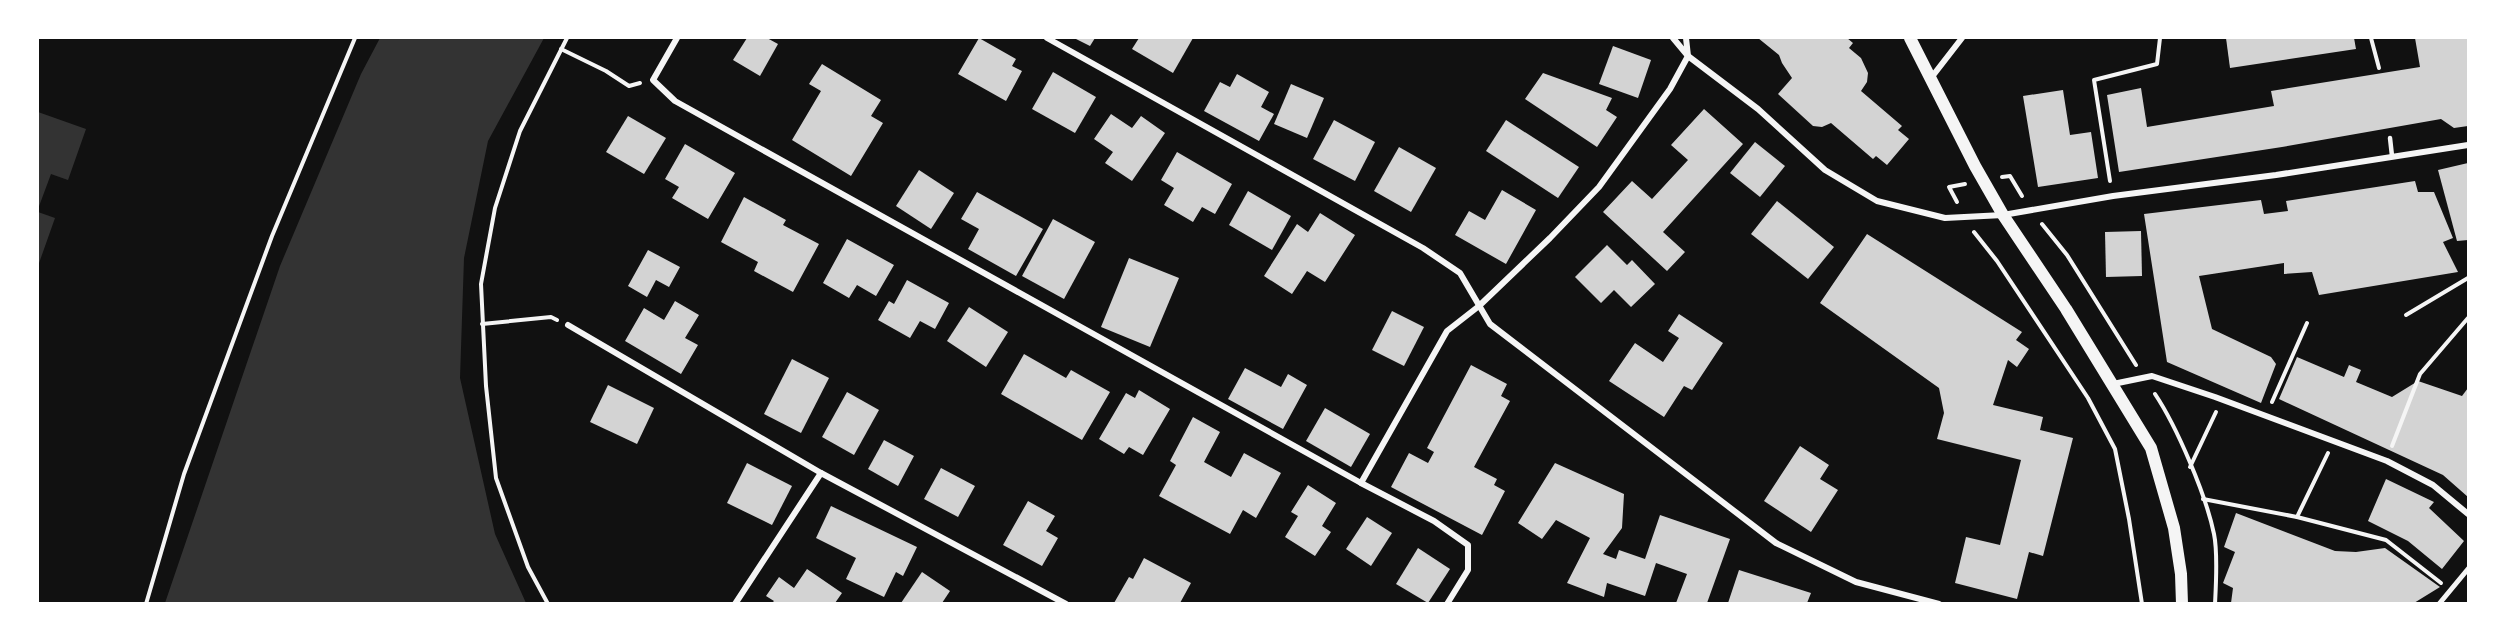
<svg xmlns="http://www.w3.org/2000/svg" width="2506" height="641" font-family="'Archivo Narrow',sans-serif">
<rect width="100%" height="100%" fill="#111"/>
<g fill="#333">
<polygon points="380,38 544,38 488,141 464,258 460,378 495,534 526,603 165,603 280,266 361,74"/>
<polygon points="38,112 86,129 68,180 51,174 38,209"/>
<polygon points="38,212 55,218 38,266"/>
</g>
<g fill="#d3d3d3">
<polygon points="747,38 767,38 778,44 760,76 733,60"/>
<polygon points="979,38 1016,59 1012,66 1022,71 1006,101 958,74"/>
<polygon points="1074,38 1095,38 1090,46"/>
<polygon points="1139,38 1193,38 1173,73 1132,49"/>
<polygon points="1758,38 1847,38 1853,43 1849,48 1861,58 1868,73 1867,82 1861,91 1902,126 1898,130 1909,139 1887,165 1876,156 1873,159 1831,123 1822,127 1813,126 1778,94 1792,78 1782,63 1779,55"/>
<polygon points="2226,38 2354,38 2356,49 2230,68"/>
<polygon points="2415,38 2468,38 2468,126 2454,128 2441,119 2282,147 2119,172 2107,95 2141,88 2147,127 2274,106 2271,91 2420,67"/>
<polygon points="1613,46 1651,60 1638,98 1599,84"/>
<polygon points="822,64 881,100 871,116 883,123 851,176 792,140 821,91 809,84"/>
<polygon points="1053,72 1096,97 1075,133 1032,109"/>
<polygon points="1543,73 1612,98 1606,110 1617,117 1597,147 1525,99"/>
<polygon points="1237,74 1269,92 1261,107 1274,114 1259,141 1204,111 1220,82 1230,87"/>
<polygon points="1291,84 1324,98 1307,138 1274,124"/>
<polygon points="2063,90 2070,135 2091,132 2098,178 2038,187 2023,96"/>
<polygon points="1704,109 1743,144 1663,232 1685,252 1667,271 1603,212 1632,181 1652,199 1688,160 1671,145"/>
<polygon points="1111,114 1132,128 1141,116 1165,133 1132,181 1105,163 1113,152 1094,139"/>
<polygon points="628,116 666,138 644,174 606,152"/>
<polygon points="1334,120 1375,142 1355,181 1313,159"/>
<polygon points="1506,120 1579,167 1558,198 1486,151"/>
<polygon points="1755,142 1785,166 1760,197 1730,173"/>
<polygon points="685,144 735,173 708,219 672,198 679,187 665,179"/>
<polygon points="1399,147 1436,168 1411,212 1374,191"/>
<polygon points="1177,152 1232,184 1215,214 1202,207 1193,222 1164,205 1174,188 1161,180"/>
<polygon points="2468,163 2468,240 2457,241 2438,170"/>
<polygon points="919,170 954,193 931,229 896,206"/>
<polygon points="2415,181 2418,192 2434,192 2453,238 2443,242 2458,272 2319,295 2312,272 2284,274 2284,263 2199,276 2212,329 2271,357 2276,364 2261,403 2167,362 2144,214 2261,200 2264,214 2288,211 2286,201"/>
<polygon points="1502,190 1536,210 1506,264 1455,235 1469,211 1485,220"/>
<polygon points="1248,191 1291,216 1272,250 1229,225"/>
<polygon points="977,192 1043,229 1016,276 968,249 979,229 961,219"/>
<polygon points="744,197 786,220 783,225 819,244 793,292 754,271 758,262 721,242"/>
<polygon points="1777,201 1834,247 1808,279 1751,234"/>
<polygon points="1320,213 1355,235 1325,282 1307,271 1292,294 1264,276 1297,224 1308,232"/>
<polygon points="1053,219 1095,242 1064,299 1022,276"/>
<polygon points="2141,231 2142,276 2106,277 2105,232"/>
<polygon points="1867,234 2022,332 2016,340 2029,349 2017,367 2008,360 1993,405 2043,417 2040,430 2073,438 2043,556 2029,552 2017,599 1955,583 1966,537 2000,545 2021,460 1937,439 1944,413 1939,388 1820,303"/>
<polygon points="847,239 894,265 876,296 857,285 849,298 823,283"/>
<polygon points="1607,245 1627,265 1632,260 1655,284 1631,307 1614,290 1601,303 1575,277"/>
<polygon points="648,250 680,267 669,287 656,280 647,297 628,286"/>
<polygon points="1129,258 1179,278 1150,347 1101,327"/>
<polygon points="907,280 949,303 935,329 920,321 910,338 878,320 889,301 894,304"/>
<polygon points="675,301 699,315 685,338 698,345 681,374 625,341 644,308 664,320"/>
<polygon points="969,307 1008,332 986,367 947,341"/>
<polygon points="1392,311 1424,327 1404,366 1372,350"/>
<polygon points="1679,314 1723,343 1692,390 1684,386 1664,417 1609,381 1635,343 1663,362 1679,338 1668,331"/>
<polygon points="1024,354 1066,378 1071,370 1110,392 1082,440 1001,394"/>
<polygon points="2297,357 2344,377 2349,365 2361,370 2356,382 2392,397 2418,381 2462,396 2468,388 2468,497 2443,475 2279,399"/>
<polygon points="792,359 829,378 801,433 764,414"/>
<polygon points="1471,365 1507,384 1501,396 1510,401 1474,467 1497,479 1494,485 1505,491 1482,535 1391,487 1409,453 1428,463 1434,452 1427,448"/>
<polygon points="1245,368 1281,387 1288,374 1307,385 1283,429 1228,399"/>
<polygon points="608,385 654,408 637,444 590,422"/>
<polygon points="1139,390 1170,409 1143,455 1129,447 1124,454 1099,439 1126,393 1135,398"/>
<polygon points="847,392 879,410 854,455 822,437"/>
<polygon points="1325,408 1370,434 1351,467 1306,441"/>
<polygon points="1193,417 1220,432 1204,462 1231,477 1244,453 1281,473 1256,518 1243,510 1230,534 1159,496 1176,465 1170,461"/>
<polygon points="884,440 914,456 898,486 868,469"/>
<polygon points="1800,446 1829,465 1820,479 1838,490 1811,532 1764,501"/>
<polygon points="747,463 792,486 772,525 727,503"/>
<polygon points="1555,463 1624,494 1622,528 1603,554 1616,559 1619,550 1645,559 1660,515 1730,539 1707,603 1676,603 1687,574 1656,563 1645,596 1607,583 1604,597 1567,583 1590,538 1556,520 1542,539 1518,523"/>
<polygon points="941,468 975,486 958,517 924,499"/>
<polygon points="2386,479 2434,502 2429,508 2464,541 2442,569 2408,541 2368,521"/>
<polygon points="1308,485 1336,503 1322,526 1331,532 1315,556 1285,537 1298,516 1291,512"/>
<polygon points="1028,501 1055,516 1046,531 1058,538 1042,566 1003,545"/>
<polygon points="831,506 917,547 903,576 896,572 884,597 846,579 856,558 816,538"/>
<polygon points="2236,513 2335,551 2356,552 2385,548 2440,587 2414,603 2231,603 2233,588 2223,583 2235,552 2224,547"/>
<polygon points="1367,517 1392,533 1371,566 1346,549"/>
<polygon points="1418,548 1450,569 1428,603 1396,584"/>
<polygon points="1144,558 1191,583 1180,603 1114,603 1129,577 1133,579"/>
<polygon points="807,569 842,593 835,603 772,603 774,601 766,596 779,577 794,588"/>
<polygon points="1739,570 1811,593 1807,603 1728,603"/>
<polygon points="922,572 950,591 942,603 901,603"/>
</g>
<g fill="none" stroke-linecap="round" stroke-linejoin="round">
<g stroke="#f5f5f5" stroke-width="4">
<polyline points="2371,38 2379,68"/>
<polyline points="561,49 606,71 629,86 640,83"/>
<polyline points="2002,177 2010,176 2022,196"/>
<polyline points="2110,181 2094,80 2157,64 2160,38"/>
<polyline points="1957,202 1949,187 1965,184"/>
<polyline points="2042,224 2067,255 2136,365"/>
<polyline points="1974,232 1997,261 2088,398 2115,449 2129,519 2142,604"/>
<polyline points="2406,315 2468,278"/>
<polyline points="482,324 551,317 557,320"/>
<path d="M2155,394C2177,427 2206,495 2214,534C2218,553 2216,584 2215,604"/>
<polyline points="2272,402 2307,323"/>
<polyline points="2392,446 2420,374 2468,318"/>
<polyline points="2190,467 2216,412"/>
<polyline points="2203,499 2297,517 2328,453"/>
<polyline points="2297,517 2386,540 2441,583"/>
<polyline points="146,604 184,474 272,236 355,38"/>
<polyline points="548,604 528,567 496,478 486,386 481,284 495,208 520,131 567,38"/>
</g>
<polyline stroke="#f5f5f5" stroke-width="4.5" points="2390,138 2392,156"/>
<polyline stroke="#f5f5f5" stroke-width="5" points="2439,604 2468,569"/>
<g stroke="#f5f5f5" stroke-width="6">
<polyline points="677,38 653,80 675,101 1361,483 1434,521 1468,545 1468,570 1447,604"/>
<polyline points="1047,38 1423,248 1460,273 1490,324 1776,543 1856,582 1939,604"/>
<polyline points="1673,38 1688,56 1758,109 1825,170 1877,201 1945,218 2003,215 2113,196 2276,175 2468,145"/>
<polyline points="1931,78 1962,38"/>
<polyline points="568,325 821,473 1066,604"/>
<polyline points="2113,384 2152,376 2215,397 2387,461 2433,485 2468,514"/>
<polyline points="1361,483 1447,331 1479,306 1550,238 1599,187 1670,89 1688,56 1686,38"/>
<polyline points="735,604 821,473"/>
</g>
<polyline stroke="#f5f5f5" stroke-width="12" points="1910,38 1975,166 2003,215 2066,309 2151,448 2174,528 2181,574 2182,604"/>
</g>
<rect width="2506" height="641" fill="none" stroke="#ffffff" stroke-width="78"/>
</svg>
